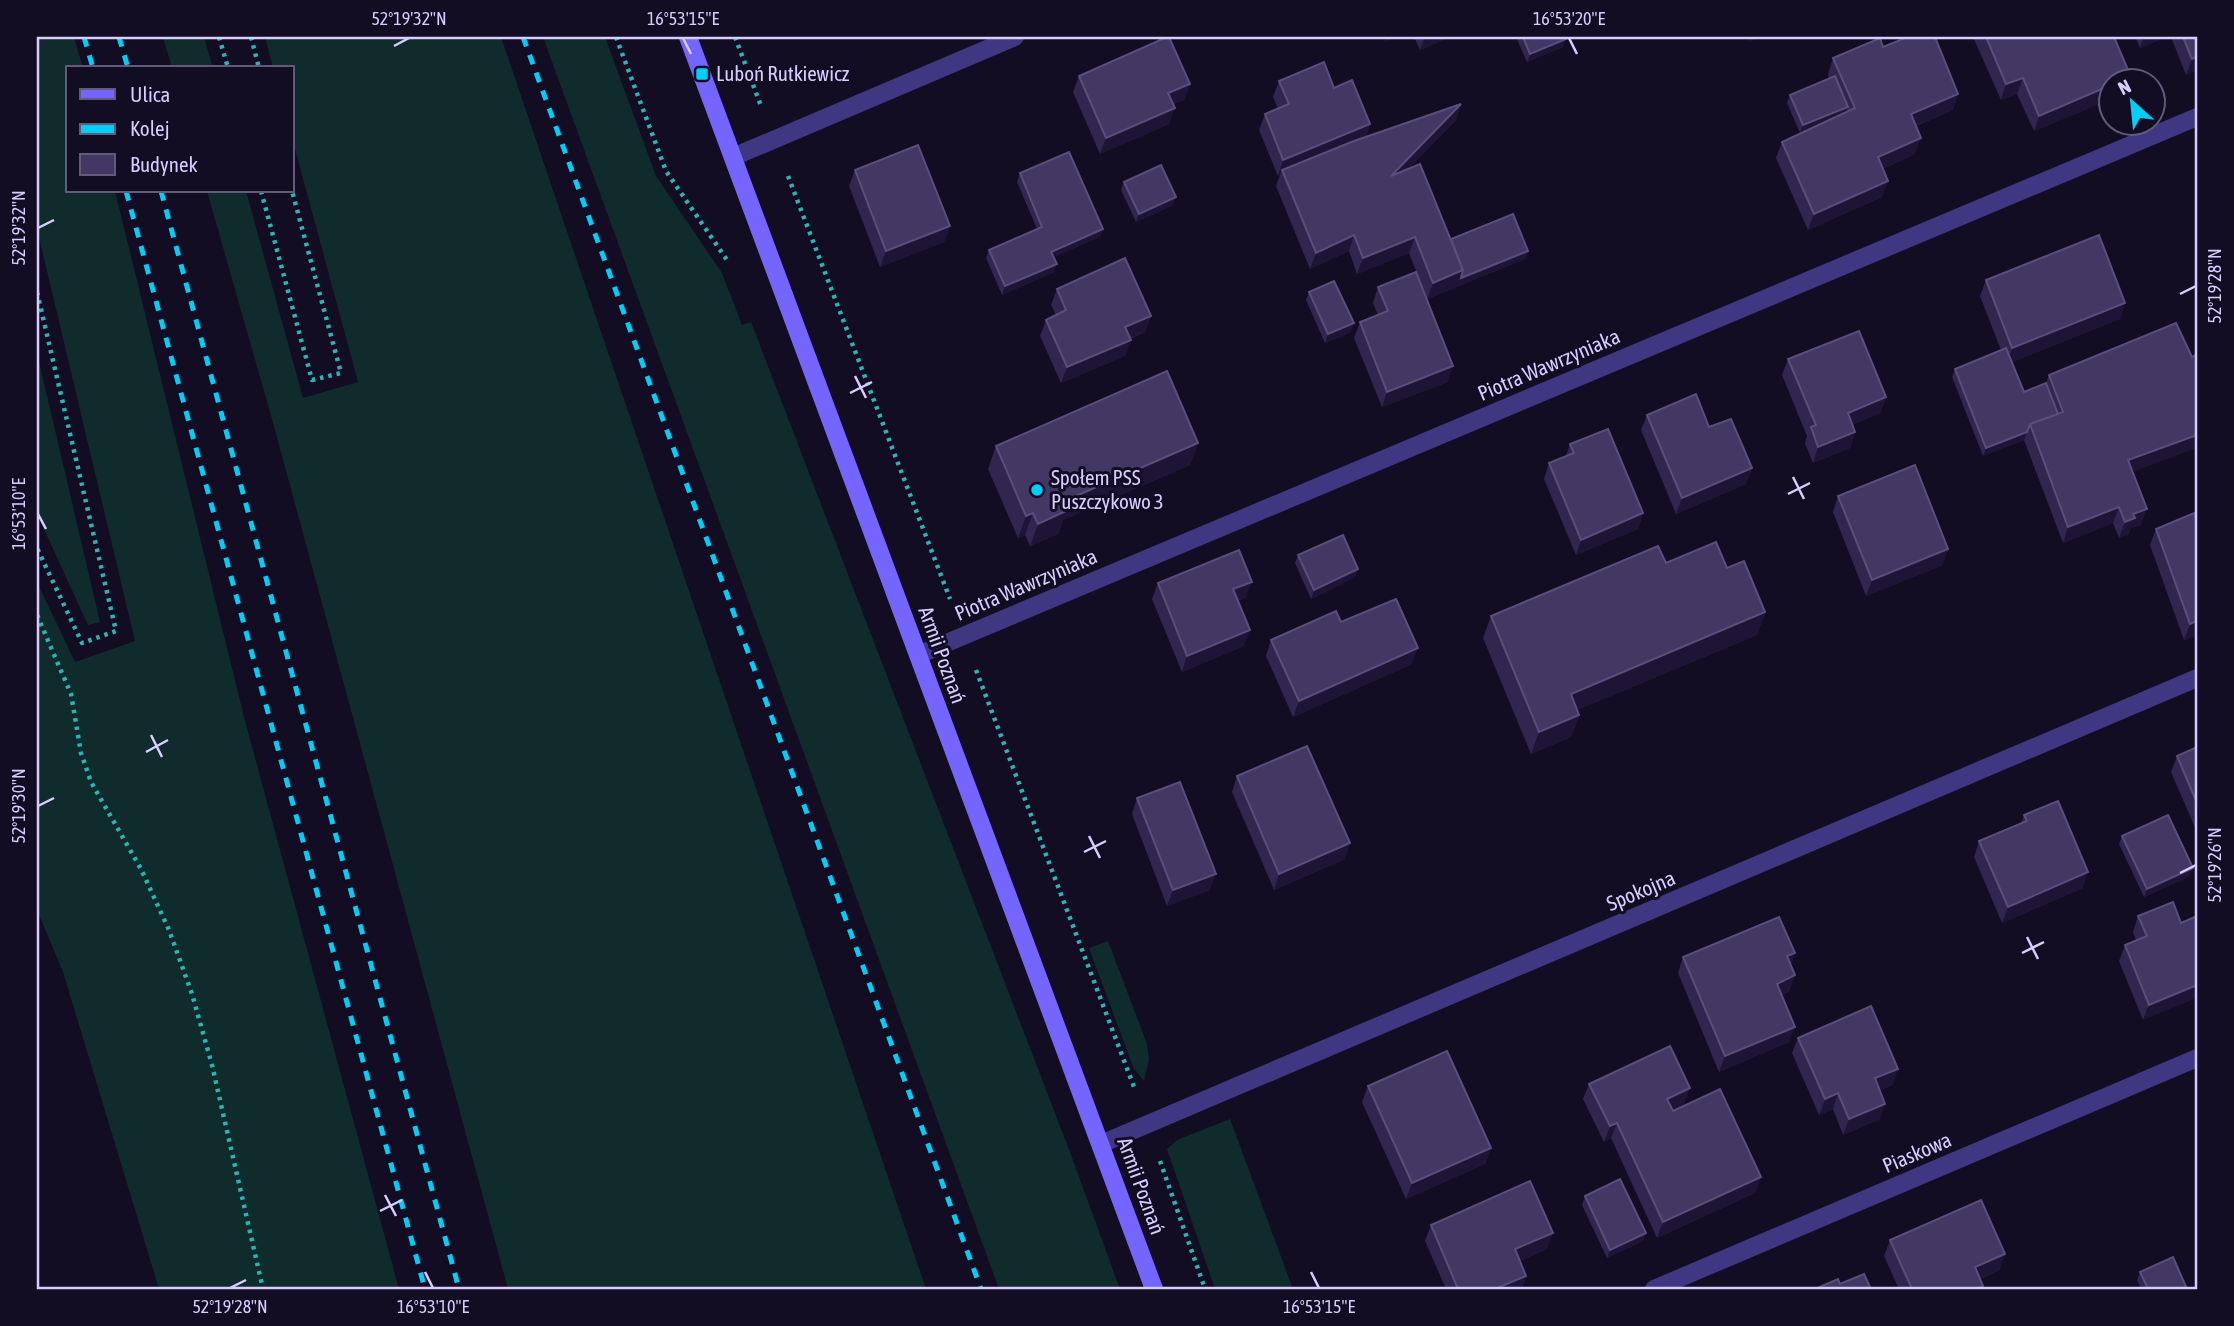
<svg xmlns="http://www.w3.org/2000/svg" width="2234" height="1326" font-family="'Asap Condensed',sans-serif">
<rect width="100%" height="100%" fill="#120d22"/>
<g fill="#102b2c">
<polygon points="37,37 74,37 83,68 68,68 68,191 115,191 244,717 399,1289 159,1289 63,972 37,910 37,582 75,662 135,641 37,229"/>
<polygon points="163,37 204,37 213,68 172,68"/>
<polygon points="265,37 501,37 926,1289 508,1289 272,419 207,191 246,191 303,398 358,382 292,138 292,68 273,68"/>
<polygon points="543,37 605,37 656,176 722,273 742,325 751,322 1070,1152 1120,1289 999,1289"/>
<polygon points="37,353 100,622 88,625 37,514"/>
<polygon points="1108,941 1147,1044 1149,1059 1144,1081 1133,1067 1089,948"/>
<polygon points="1230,1119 1293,1289 1215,1289 1167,1149 1177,1140"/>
</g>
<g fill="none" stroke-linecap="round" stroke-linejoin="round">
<g stroke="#2cb3b5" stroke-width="4.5" stroke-dasharray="3.5 5" stroke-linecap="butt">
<polyline points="219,37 228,68"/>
<polyline points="251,37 259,68"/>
<polyline points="616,37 666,171 729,263"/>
<polyline points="735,37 761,106"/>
<polyline points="788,176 950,599"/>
<polyline points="261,191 312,380 341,373 292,191"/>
<polyline points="37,292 116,631 82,643 37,548"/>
<polyline points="37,615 71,694 81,753 91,782 141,869 169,930 192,994 212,1065 263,1289"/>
<polyline points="976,670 1134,1087"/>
<polyline points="1160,1161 1205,1289"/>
</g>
<g stroke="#403782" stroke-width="18">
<polyline points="733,157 1015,37"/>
<polyline points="918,655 2197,117"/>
<polyline points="1101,1144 2197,678"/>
<polyline points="1654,1289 2197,1058"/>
</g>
<polyline stroke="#7465ff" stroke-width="18" points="688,37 1154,1289"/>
<g stroke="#00cef9" stroke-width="5" stroke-dasharray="10 9" stroke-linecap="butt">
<polyline points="84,37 93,68"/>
<polyline points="119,37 128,68"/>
<polyline points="523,37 981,1289"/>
<polyline points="126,191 425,1289"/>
<polyline points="161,191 459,1289"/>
</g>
</g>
<g fill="#312650">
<polygon points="1414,37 1450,37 1420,50"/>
<polygon points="1516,37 1565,37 1563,47 1527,62"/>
<polygon points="1973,37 2114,37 2131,77 2130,80 2111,80 2111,99 2034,131 2017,94 2001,100"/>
<polygon points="2135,37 2166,37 2140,48"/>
<polygon points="2171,37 2197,37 2197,70 2186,75"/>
<polygon points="1883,47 1958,94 1953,110 1916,126 1915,154 1882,169 1882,197 1808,230 1776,158 1782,142 1810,129 1800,133 1787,103 1790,95 1829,78 1828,74 1833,58"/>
<polygon points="1079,76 1190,84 1184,100 1173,104 1169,124 1100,154 1073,92"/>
<polygon points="1279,81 1334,88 1370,124 1366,137 1461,104 1456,120 1407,170 1451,239 1528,251 1525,259 1427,299 1409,253 1357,274 1349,251 1310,269 1276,186 1280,175 1278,176 1259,130 1265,114 1278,109 1273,97"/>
<polygon points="855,170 950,226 944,242 880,267 849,186"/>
<polygon points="1020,173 1103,229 1100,237 1053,257 1054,272 1002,295 986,258 989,250 1037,229 1017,182"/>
<polygon points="1124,182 1173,205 1136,222 1121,190"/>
<polygon points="1986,280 2125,303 2120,319 2012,362 2024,392 2046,383 2049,375 2133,472 2141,525 2131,528 2129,534 2119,538 2113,523 2063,543 2024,440 1983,456 1952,377 1955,369 2001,350 1980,296"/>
<polygon points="1378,287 1448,382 1382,407 1354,338 1360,322 1378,315 1373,303"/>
<polygon points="1057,289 1151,316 1145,332 1130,339 1125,356 1061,383 1040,336 1046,320 1056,315 1051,305"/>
<polygon points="1309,292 1351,332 1325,343 1306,300"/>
<polygon points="1788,359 1886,397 1880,413 1852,425 1855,432 1850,448 1813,463 1805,443 1807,436 1782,375"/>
<polygon points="1647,415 1709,427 1752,468 1746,484 1676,514 1641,430"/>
<polygon points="1198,443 1190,465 1063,520 1058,534 1030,546 1025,535 1018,538 988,469 996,446"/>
<polygon points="1570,444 1643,513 1638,529 1576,555 1544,479 1549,463 1566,456"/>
<polygon points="1838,496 1943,565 1866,596 1833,512"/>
<polygon points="2156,529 2197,635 2184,640 2150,545"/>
<polygon points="1298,555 1358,569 1355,577 1311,599 1295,563"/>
<polygon points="1666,563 1727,568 1765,612 1757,635 1577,710 1579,715 1571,737 1531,754 1483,638 1491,616"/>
<polygon points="1158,583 1246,597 1238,601 1244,646 1182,672 1152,599"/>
<polygon points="1341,622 1412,664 1293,717 1266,656 1271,640"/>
<polygon points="2197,747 2197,832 2171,772 2177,756"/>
<polygon points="1237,776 1345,859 1274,890 1232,792"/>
<polygon points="1137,798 1210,890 1167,906 1132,814"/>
<polygon points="2024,815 2083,888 2002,923 1974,857 1979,841 2021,823"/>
<polygon points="2122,836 2190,876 2144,897 2119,844"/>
<polygon points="2138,916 2181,923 2143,1020 2119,961 2125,945 2136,940 2133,932"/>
<polygon points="1795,953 1791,964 1795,975 1789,991 1782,995 1789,1042 1719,1072 1678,973 1683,957"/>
<polygon points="1798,1038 1893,1085 1880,1090 1880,1119 1843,1135 1833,1109 1819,1115 1792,1053"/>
<polygon points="1589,1084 1684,1104 1672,1110 1761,1177 1755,1193 1657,1238 1611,1138 1604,1142 1583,1099"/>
<polygon points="1368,1086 1491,1148 1485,1164 1406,1199 1362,1102"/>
<polygon points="1585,1196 1646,1233 1643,1241 1607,1258 1582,1205"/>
<polygon points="1431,1225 1547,1249 1520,1261 1526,1276 1522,1289 1446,1289 1425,1241"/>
<polygon points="1890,1240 2000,1270 1980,1279 1982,1289 1899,1289 1884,1256"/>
<polygon points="2140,1272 2187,1289 2141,1289 2137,1280"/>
</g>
<g fill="#1d1436">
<polygon points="1386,37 1397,37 1384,42"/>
<polygon points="1425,37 1450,37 1420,50"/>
<polygon points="1750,37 1760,37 1748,42"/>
<polygon points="2144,37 2166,37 2140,48"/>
<polygon points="1566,39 1563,47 1527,62 1530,54"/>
<polygon points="2197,57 2197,70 2186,75 2192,59"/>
<polygon points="2023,78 2017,94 2001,100 2006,84"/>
<polygon points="1190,84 1184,100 1162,109 1168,93"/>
<polygon points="2111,85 2111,99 2034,131 2039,116"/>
<polygon points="1958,94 1953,110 1905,130 1911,114"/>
<polygon points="1461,104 1456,120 1385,192 1391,176"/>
<polygon points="1848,107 1845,115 1800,133 1803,125"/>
<polygon points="1175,108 1169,124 1100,154 1106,138"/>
<polygon points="1370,124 1365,140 1282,170 1280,175 1278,176 1283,160"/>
<polygon points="1921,138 1915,154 1872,173 1878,157"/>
<polygon points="1888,181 1882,197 1808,230 1814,214"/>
<polygon points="1176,197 1173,205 1136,222 1139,214"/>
<polygon points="950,226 944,242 880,267 886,251"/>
<polygon points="1103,229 1100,237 1048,260 1051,252"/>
<polygon points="1354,235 1349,251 1310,269 1316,253"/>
<polygon points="1415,237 1409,253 1357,274 1363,258"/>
<polygon points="1528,251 1525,259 1427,299 1433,283 1463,270"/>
<polygon points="1057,264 1054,272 1002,295 1005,286"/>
<polygon points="2125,303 2120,319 2007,364 2012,348"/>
<polygon points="1151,316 1145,332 1119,343 1125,327"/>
<polygon points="1354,323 1351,332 1325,343 1328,334"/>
<polygon points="1131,340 1125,356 1061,383 1067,367"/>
<polygon points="1453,366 1448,382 1382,407 1387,392"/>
<polygon points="1886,397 1880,413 1842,429 1848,413"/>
<polygon points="1855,432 1850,448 1813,463 1818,447"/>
<polygon points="2027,432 2024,440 1983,456 1986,448"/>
<polygon points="2197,435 2197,448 2122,476 2128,460"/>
<polygon points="1198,443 1190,465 1063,520 1058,534 1030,546 1038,524 1062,502"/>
<polygon points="1752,468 1746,484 1676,514 1682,498"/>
<polygon points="2119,507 2113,523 2063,543 2068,527"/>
<polygon points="2147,509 2141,525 2131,528 2129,534 2119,538 2125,522 2133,514"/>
<polygon points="1033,513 1025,535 1018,538 1026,516"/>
<polygon points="1643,513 1638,529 1576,555 1581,540"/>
<polygon points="1948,549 1943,565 1866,596 1872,580"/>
<polygon points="1358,569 1355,577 1311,599 1314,590"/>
<polygon points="1252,582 1246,597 1227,605 1233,589"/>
<polygon points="1765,612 1757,635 1563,716 1571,694"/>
<polygon points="2197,621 2197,635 2184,640 2190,624"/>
<polygon points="1250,630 1244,646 1182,672 1187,656"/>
<polygon points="1418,648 1412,664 1293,717 1299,701"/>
<polygon points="1579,715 1571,737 1531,754 1539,732"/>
<polygon points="1350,843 1345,859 1274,890 1279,874"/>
<polygon points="2193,868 2190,876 2144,897 2147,889"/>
<polygon points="2088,872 2083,888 2002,923 2008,907"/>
<polygon points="1216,874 1210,890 1167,906 1173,890"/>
<polygon points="1795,953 1789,969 1787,956"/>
<polygon points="1795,975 1789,991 1771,1000 1777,984"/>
<polygon points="2197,985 2197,998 2143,1020 2149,1005"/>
<polygon points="1795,1027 1789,1042 1719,1072 1725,1056"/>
<polygon points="1898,1069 1893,1085 1869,1094 1875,1078"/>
<polygon points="1690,1088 1684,1104 1662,1115 1667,1099"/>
<polygon points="1838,1093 1833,1109 1819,1115 1825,1099"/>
<polygon points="1885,1104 1880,1119 1843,1135 1849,1119"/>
<polygon points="1617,1123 1611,1138 1604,1142 1610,1126"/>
<polygon points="1491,1148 1485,1164 1406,1199 1412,1183"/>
<polygon points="1761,1177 1755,1193 1657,1238 1663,1222"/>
<polygon points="1553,1233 1547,1249 1510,1265 1515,1249"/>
<polygon points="1646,1233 1643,1241 1607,1258 1610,1250"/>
<polygon points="2005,1254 2000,1270 1969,1283 1975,1267"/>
<polygon points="1526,1276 1522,1289 1495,1289"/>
</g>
<g fill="#433863" stroke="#5a4f7b" stroke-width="2">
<polygon points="1167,37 1169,37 1190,84 1168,93 1175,108 1106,138 1079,76"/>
<polygon points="1523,37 1565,37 1566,39 1530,54"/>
<polygon points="1908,37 1935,37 1958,94 1911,114 1921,138 1878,157 1888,181 1814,214 1782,142 1855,108 1833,58 1880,38 1883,47"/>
<polygon points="1986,37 2114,37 2131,77 2123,80 2111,80 2111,85 2039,116 2023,78 2006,84"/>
<polygon points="2183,37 2197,37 2197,57 2192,59"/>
<polygon points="1324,62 1334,88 1352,80 1370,124 1283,160 1265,114 1289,104 1279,81"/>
<polygon points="1835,76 1848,107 1803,125 1790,95"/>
<polygon points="1461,104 1391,176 1420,164 1463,270 1433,283 1415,237 1363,258 1354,235 1316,253 1282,170 1354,141"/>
<polygon points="918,145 950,226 886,251 855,170"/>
<polygon points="1069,152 1103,229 1051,252 1057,264 1005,286 989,250 1042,227 1020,173"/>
<polygon points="1161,165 1176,197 1139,214 1124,182"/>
<polygon points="1513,214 1528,251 1461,278 1463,270 1451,239"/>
<polygon points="2099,235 2125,303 2012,348 1986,280"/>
<polygon points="1125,258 1151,316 1125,327 1131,340 1067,367 1046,320 1066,310 1057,289"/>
<polygon points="1416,272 1453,366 1387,392 1360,322 1388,311 1378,287"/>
<polygon points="1334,281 1354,323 1328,334 1309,292"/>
<polygon points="2176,323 2192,357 2197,354 2197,435 2128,460 2147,509 2133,514 2135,518 2125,522 2119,507 2068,527 2030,424 2063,412 2049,375"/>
<polygon points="1859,331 1886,397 1848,413 1855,432 1818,447 1811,427 1816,425 1788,359"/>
<polygon points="2006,348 2024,392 2046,383 2058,414 2030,424 2027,432 1986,448 1955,369"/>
<polygon points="1167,371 1198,443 1062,502 1066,511 1038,524 1033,513 1026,516 996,446"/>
<polygon points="1696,394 1709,427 1731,419 1752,468 1682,498 1647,415"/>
<polygon points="1608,429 1643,513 1581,540 1549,463 1574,453 1570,444"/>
<polygon points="1915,465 1948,549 1872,580 1838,496"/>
<polygon points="2194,513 2197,522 2197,621 2190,624 2156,529"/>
<polygon points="1343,535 1358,569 1314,590 1298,555"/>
<polygon points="1716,542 1727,568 1744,561 1765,612 1571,694 1579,715 1539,732 1491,616 1658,546 1666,563"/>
<polygon points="1239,550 1252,582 1233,589 1250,630 1187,656 1158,583"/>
<polygon points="1396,599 1418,648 1299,701 1271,640 1336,611 1341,622"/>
<polygon points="1307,746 1350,843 1279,874 1237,776"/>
<polygon points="2197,747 2197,803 2177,756"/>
<polygon points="1180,782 1216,874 1173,890 1137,798"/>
<polygon points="2058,801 2088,872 2008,907 1979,841 2027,821 2024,815"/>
<polygon points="2168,815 2193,868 2147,889 2122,836"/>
<polygon points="2173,902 2181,923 2197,916 2197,985 2149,1005 2125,945 2147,936 2138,916"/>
<polygon points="1779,917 1795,953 1787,956 1795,975 1777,984 1795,1027 1725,1056 1683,957"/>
<polygon points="1871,1006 1898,1069 1875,1078 1885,1104 1849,1119 1838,1093 1825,1099 1798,1038"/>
<polygon points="1670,1046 1690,1088 1667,1099 1673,1111 1720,1089 1761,1177 1663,1222 1617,1123 1610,1126 1589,1084"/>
<polygon points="1447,1051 1491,1148 1412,1183 1368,1086"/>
<polygon points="1620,1179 1646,1233 1610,1250 1585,1196"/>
<polygon points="1530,1181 1553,1233 1515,1249 1526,1276 1495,1289 1458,1289 1431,1225"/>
<polygon points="1981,1200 2005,1254 1975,1267 1983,1286 1976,1289 1912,1289 1890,1240"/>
<polygon points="2173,1257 2187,1289 2148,1289 2140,1272"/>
<polygon points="1864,1274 1871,1289 1815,1289 1838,1279 1840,1284"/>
</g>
<path fill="none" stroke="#d7ceff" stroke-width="2.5" d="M683,38L691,54M1569,38L1577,54M394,46L409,38M38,228L54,220M2180,294L2196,286M855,376L866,398M850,393L872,382M1793,477L1804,499M1788,494L1810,483M38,514L46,529M151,735L162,757M146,752L168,740M38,806L54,798M1089,836L1100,858M1084,852L1106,841M2180,873L2196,865M2027,937L2038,959M2022,953L2044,942M385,1195L396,1216M380,1211L402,1200M425,1272L433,1288M1311,1272L1319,1288M230,1288L246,1280"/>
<g fill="#00cef9" stroke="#120d22" stroke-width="2.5">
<rect x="695" y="67" width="14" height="14" rx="3.5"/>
<circle cx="1037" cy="490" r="7"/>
</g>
<g text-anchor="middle" stroke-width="6" stroke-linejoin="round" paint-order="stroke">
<g font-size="21" fill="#d7ceff" stroke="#120d22" text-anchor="start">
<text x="716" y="81">Luboń Rutkiewicz</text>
<text x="1051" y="485">Społem PSS<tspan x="1051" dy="24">Puszczykowo 3</tspan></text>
</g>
<g font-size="21" fill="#d7ceff" stroke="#120d22">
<text transform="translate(1549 365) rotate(-23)" y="7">Piotra Wawrzyniaka</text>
<text transform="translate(1026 585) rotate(-23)" y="7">Piotra Wawrzyniaka</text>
<text transform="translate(942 655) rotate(70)" y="7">Armii Poznań</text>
<text transform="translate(1641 891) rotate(-23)" y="7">Spokojna</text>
<text transform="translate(1917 1153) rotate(-23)" y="7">Piaskowa</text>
<text transform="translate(1141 1186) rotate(70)" y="7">Armii Poznań</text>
</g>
</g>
<rect width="2234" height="1326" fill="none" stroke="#120d22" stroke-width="77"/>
<rect x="66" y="66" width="228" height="126" fill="#120d22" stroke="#615a7a" stroke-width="2"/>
<rect x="80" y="89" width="35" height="10" fill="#7465ff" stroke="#615a7a" stroke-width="2"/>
<text x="130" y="102" font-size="21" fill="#d7ceff">Ulica</text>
<rect x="80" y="124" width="35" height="10" fill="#00cef9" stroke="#615a7a" stroke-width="2"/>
<text x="130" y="136" font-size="21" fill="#d7ceff">Kolej</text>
<rect x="80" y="154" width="35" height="21" fill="#433863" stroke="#615a7a" stroke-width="2"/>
<text x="130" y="172" font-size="21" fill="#d7ceff">Budynek</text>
<g transform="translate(2132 102) rotate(333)"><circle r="33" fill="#120d22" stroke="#615a7a" stroke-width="2"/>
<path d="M0-5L12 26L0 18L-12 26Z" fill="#00cef9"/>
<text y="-10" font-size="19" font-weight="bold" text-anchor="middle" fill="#d7ceff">N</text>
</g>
<rect x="38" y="38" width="2158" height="1250" fill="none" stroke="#d7ceff" stroke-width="2.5"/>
<g font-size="18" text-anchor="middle" fill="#d7ceff">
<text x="409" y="25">52°19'32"N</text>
<text x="683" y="25">16°53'15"E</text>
<text x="1569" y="25">16°53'20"E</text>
<text transform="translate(19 228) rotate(-90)" y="6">52°19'32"N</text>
<text transform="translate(2215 286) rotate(-90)" y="6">52°19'28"N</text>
<text transform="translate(19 514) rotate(-90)" y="6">16°53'10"E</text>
<text transform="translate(19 806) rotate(-90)" y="6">52°19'30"N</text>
<text transform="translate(2215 865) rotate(-90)" y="6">52°19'26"N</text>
<text x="230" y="1313">52°19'28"N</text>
<text x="433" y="1313">16°53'10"E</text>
<text x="1319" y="1313">16°53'15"E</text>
</g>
</svg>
